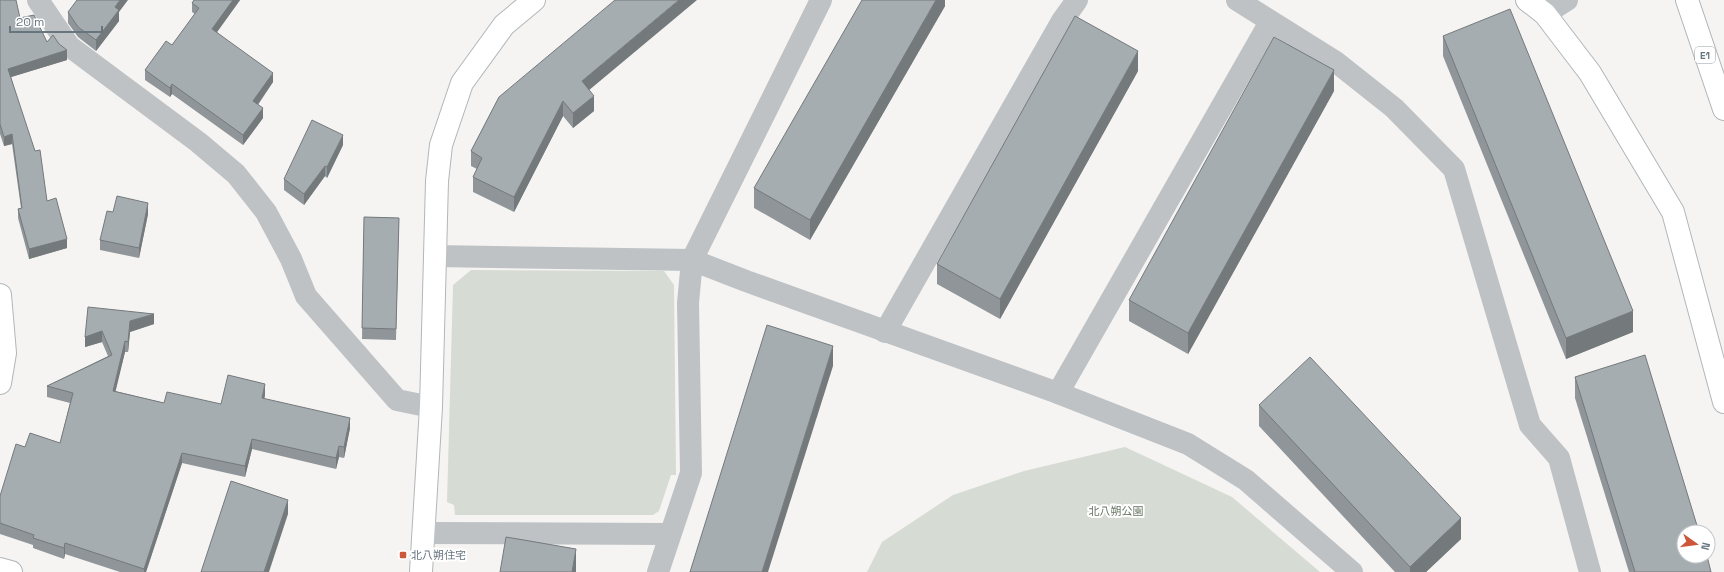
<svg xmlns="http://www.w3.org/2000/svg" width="1724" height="572" font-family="'Space Grotesk','Noto Sans JP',sans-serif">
<rect width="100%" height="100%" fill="#f5f4f2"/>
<g fill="#d6dbd3">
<polygon points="471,270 664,271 674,285 676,475 671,475 659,511 653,515 455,515 454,505 447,502 453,285"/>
<polygon points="1125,447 1232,497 1320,572 867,572 882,542 953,495 1024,471"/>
</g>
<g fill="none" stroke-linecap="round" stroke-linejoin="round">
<defs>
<g id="secondary">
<polyline points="1527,0 1545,14 1590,73 1673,212 1724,402"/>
<polyline points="0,295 5,353 0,383"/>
<polyline points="0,569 11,572"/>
<polyline points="421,572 431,407 437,181 441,145 462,83 504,25 534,0"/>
</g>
<polyline id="highway" points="1687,0 1724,109"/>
</defs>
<use href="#secondary" stroke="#b1b6b9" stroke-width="24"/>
<use href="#highway" stroke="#b1b5b7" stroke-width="24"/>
<g stroke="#bec2c5" stroke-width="22">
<polyline points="38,0 69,46 198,142 236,174 266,212 291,259 306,296 397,400 431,407"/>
<polyline points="1237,0 1336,62 1394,108 1454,169 1530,425 1559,458 1590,572"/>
<polyline points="1545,14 1567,0"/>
<polyline points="435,256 692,260 746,281 1058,393 1188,444 1246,480 1352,572"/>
<polyline points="885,332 1062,21 1077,0"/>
<polyline points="1058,393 1270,22"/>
<polyline points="424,533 669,534"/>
<polyline points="658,572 691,473 688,303 692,260 821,0"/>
</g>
<use href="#secondary" stroke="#fff" stroke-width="22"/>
<use href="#highway" stroke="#fff" stroke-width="22"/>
</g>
<g fill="#8f9598">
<polygon points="0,0 47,42 67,60 11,77 47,201 67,248 29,259 18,218 18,209 21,208 12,144 4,146 0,134"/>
<polygon points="194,0 240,0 217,32 273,82 258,105 263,118 243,145 172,94 170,97 145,80 145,70 172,45 195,14 192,12 192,3"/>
<polygon points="945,0 945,6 810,240 754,208 754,188"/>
<polygon points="68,12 119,12 119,21 96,51 78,37 68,23"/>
<polygon points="1443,36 1633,332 1566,359 1443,56"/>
<polygon points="1138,71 1000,319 937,284 937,264"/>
<polygon points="589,90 594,111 573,128 563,116 514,212 473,192 473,177 477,169 471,166 471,151 499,97"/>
<polygon points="1334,91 1188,354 1129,321 1129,300"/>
<polygon points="343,145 327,178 325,176 304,205 284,190 284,179"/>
<polygon points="113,212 148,214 139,258 100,250 100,240"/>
<polygon points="364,217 399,218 396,340 362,339"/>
<polygon points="88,307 154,324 130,332 128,352 125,352 115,391 164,403 221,404 265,395 264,399 350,428 344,458 339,457 336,469 252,449 245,477 182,463 146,572 120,572 65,554 64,559 33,548 33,545 0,534 0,496 25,447 60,443 70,403 47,397 47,386 108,356 102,342 85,347"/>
<polygon points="1575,377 1711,572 1629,572 1575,398"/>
<polygon points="1259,405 1461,539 1426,572 1395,572 1259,426"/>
</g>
<g fill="#74797c">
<polygon points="120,0 128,0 119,12 119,21 96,51 96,40 115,7"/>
<polygon points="233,0 240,0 212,39 212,29"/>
<polygon points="679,0 697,0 582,96 582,81"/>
<polygon points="936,0 945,0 945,6 810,240 810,220"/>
<polygon points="67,50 67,60 8,78 8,69"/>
<polygon points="1138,51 1138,71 1000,319 1000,299"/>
<polygon points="1334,70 1334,91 1188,354 1188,333"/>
<polygon points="273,73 273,82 253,111 253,101"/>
<polygon points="172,84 172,94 170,97 170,88"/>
<polygon points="594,96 594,111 573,128 573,113"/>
<polygon points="563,101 563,116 514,212 514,197"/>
<polygon points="263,108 263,118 243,145 243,135"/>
<polygon points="12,134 12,144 4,146 4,137"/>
<polygon points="343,135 343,145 327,178 327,167"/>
<polygon points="325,166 325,176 304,205 304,194"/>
<polygon points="148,203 148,214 139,258 139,248"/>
<polygon points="67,239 67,248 29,259 29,249"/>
<polygon points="1633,311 1633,332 1566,359 1566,338"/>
<polygon points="154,314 154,324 130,332 128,352 128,342 130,321"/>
<polygon points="102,331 102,342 85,347 85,337"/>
<polygon points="125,341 125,352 113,402 113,391"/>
<polygon points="833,346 833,366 768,572 762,572"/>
<polygon points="265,384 265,395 262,409 262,398"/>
<polygon points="350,418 350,428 344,458 344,447"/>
<polygon points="252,439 252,449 245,477 245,466"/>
<polygon points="339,446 339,457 336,469 336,458"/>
<polygon points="182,453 182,463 146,572 144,572 144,569"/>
<polygon points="288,500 288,514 269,572 264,572"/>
<polygon points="1461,518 1461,539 1426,572 1410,572 1410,567"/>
<polygon points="65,543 65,554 64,559 64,548"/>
<polygon points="576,549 576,572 572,572"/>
</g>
<g fill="#a6adb1" stroke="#74797c">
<polygon points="0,0 16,0 20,18 34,15 47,42 53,35 59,44 67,50 8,69 35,151 40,150 47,201 56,198 67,239 29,249 18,209 22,208 12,134 4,137 0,124"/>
<polygon points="77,0 120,0 115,7 119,10 96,40 78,27 68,12"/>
<polygon points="194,0 233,0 212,29 273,73 253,101 263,108 243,135 172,84 170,88 145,70 166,41 172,45 199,8 192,3"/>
<polygon points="615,0 679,0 582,81 594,96 573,113 563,101 514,197 473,177 482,158 471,151 499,97"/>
<polygon points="862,0 936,0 810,220 754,188"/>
<polygon points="1510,9 1633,311 1566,338 1443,36"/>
<polygon points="1075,16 1138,51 1000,299 937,264"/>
<polygon points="1274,37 1334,70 1188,333 1129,300"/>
<polygon points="312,120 343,135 327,167 325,166 304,194 284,179"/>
<polygon points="117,196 148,203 139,248 100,240 107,211 113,212"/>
<polygon points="364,217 399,218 396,329 362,328"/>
<polygon points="88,307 154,314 130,321 128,342 125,341 113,391 164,403 167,392 221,404 228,375 265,384 262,398 350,418 344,447 339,446 336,458 252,439 245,466 182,453 144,569 65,543 64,548 33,538 34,535 0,523 0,496 16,444 25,447 30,433 60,443 73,393 47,386 112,355 102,331 85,337"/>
<polygon points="767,325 833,346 762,572 690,572"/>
<polygon points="1645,355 1699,532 1684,532 1684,556 1707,556 1711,572 1635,572 1575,377"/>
<polygon points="1310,357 1461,518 1410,567 1259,405"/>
<polygon points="231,481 288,500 264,572 201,572"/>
<polygon points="506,537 576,549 572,572 500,572"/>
</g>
<rect fill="#cc573a" stroke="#fff" stroke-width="1.5" x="399" y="551" width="8" height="8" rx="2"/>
<g text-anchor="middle" stroke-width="4" stroke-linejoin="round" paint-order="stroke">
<rect fill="#fff" stroke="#959ea5" stroke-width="1" x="1695" y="47" width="20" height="16" rx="3"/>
<g font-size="10" font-weight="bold" fill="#67757f">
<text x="1705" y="59">E1</text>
</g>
<g font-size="11" fill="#697765" stroke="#fff">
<text x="1116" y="515">北八朔公園</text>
</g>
<g font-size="11" fill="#67757f" stroke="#fff" text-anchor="start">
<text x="411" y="559">北八朔住宅</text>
</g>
</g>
<g transform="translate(1696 544) rotate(104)"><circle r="19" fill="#ffffff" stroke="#c2c8cc"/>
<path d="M0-3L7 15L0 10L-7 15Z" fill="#cc573a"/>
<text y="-6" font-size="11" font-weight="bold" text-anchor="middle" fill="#67757f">N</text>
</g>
<path d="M10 26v6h92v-6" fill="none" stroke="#67757f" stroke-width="2"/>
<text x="16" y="26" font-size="12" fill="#67757f" stroke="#ffffff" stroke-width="3" paint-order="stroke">20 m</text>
</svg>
